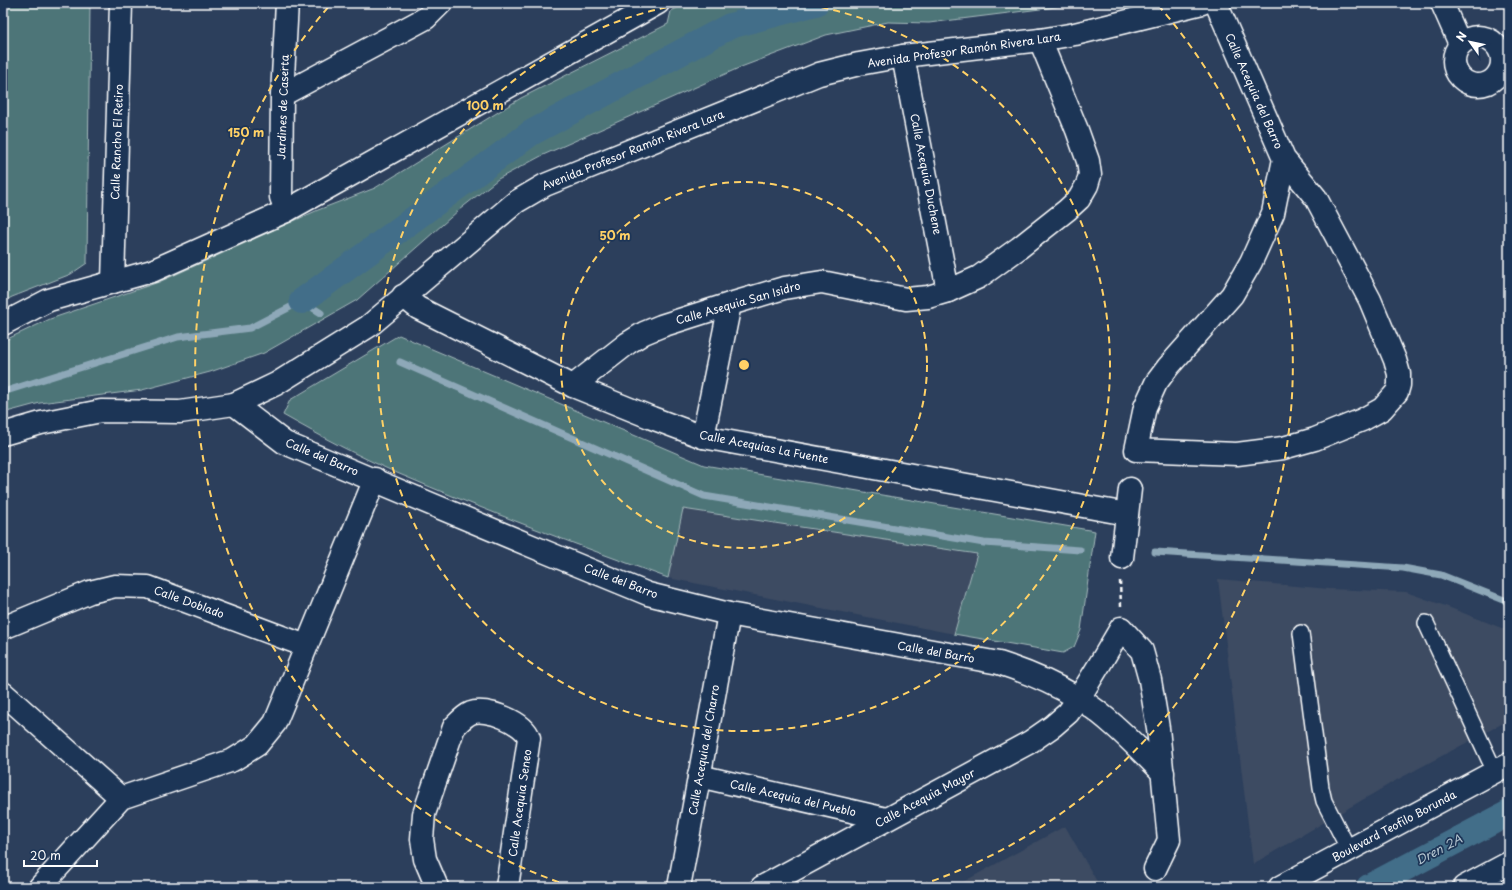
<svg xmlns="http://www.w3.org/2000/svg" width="1512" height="890" font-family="'Playpen Sans',sans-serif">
<rect width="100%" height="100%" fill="#2c3f5c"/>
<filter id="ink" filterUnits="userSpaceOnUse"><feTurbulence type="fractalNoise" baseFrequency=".025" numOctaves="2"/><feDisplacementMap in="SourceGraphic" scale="8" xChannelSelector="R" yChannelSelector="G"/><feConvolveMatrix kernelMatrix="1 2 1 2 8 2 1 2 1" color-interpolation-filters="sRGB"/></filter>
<g filter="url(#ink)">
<g fill="#3d4b62">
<polygon points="683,509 977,554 954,634 668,578"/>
<polygon points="1218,579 1329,589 1406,592 1448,607 1509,631 1509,720 1393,782 1253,864"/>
<polygon points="1065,826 1100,887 954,887"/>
</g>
<g fill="#4d7578" stroke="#a6babc">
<polygon points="3,3 90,3 87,263 71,274 12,297 3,302"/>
<polygon points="687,3 1088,3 929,23 888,22 826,35 741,67 543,155 498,179 459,210 357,300 264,353 210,372 142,390 40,403 3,413 3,341 50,319 159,282 318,210 375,188 521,98 668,24 671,11"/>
<path d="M399,335L704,465L1095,531L1081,630L1074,647L1063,653L954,634L977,554L683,509L668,578C577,545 486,511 397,473C358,456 320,436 283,415L290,400Z"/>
</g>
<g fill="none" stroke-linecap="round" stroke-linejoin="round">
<g stroke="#8ea8b8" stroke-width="7">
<polyline points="400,362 704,496 984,543 1080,550"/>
<polyline points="3,392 178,337 250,328 302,301 321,313"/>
<polyline points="1155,552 1403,568 1441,575 1509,602"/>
</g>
<g stroke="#436e89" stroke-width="26">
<polyline points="302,301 531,133 730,26 816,3"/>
<polyline points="1369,887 1509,813"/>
</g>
<defs>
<g id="lane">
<polyline points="1426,623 1495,772"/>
<polyline points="1301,633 1321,788 1324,801 1349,850"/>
</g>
<g id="street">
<polyline points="1216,3 1284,159 1316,198 1370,300 1395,360 1399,374 1399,385 1397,392 1382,409 1362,420 1315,439 1283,448 1237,454 1136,450 1145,407 1156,383 1168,367 1232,295 1251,262 1273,213 1284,159"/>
<polyline points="1442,3 1460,44"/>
<circle cx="1478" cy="61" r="24"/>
<polyline points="903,56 948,291"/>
<polyline points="282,95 426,18 441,3"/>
<polyline points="286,211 281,197 282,95 287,3"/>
<polyline points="403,296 418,308 573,386 652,418 703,437 1127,514"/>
<polyline points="573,386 628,343 644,333 661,326 730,304 784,288 822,282 906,299 928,297 948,291 979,277 1019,248 1067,210 1079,199 1087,185 1090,175 1088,161 1077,130 1040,40"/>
<path d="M234,404L285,443L541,550L648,594L729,614L999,663C1027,672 1053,683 1078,698C1108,716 1138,748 1163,773"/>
<polyline points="703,437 730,304"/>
<polyline points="1122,558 1130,489"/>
<polyline points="3,628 90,592 115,586 148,587 306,646"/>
<polyline points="3,693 121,798"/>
<polyline points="699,776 886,819"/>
<polyline points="40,887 121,798 233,760 257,745 275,723 375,479"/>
<path d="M437,887L425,859L422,839L424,814L454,727C459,722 464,716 471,713C486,707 524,722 529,738L507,887"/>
<polyline points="679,887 729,614"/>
<polyline points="762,887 1030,742 1053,726 1068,713 1079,698 1101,662 1121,628 1142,651 1150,680 1158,728 1169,840 1155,869"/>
</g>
<g id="secondary">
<polyline points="113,282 121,3"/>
<polyline points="3,324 49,300 152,271 286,211 658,3"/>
<polyline points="3,434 41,423 101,411 180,412 234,404 276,384 369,326 516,202 545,185 819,74 859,64 903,56 1040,40 1075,34 1202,3"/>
<polyline points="1280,887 1509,764"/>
<polyline points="1464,887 1509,863"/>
</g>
</defs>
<use href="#lane" stroke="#fff" stroke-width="18"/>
<use href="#street" stroke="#fff" stroke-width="25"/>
<use href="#secondary" stroke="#fff" stroke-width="25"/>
<polyline stroke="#fff" stroke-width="2.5" stroke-dasharray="4 3" stroke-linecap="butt" points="1120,581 1121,606"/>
<use href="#lane" stroke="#1d3557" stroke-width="15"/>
<use href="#street" stroke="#1d3557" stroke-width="22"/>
<use href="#secondary" stroke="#1d3557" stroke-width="22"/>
</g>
</g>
<g fill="none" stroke="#ffd166" stroke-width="2" stroke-dasharray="7 5">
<circle cx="744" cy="365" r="183"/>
<path d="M798 3A366 366 0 1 1 690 3"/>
<path d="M570 886A549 549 0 0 1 330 5M1158 5A549 549 0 0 1 918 886"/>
</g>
<g text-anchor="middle" stroke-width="3.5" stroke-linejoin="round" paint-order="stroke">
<g font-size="11" fill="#fff" stroke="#1d3557">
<text transform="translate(964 50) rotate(-8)" y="4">Avenida Profesor Ramón Rivera Lara</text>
<text transform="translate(1254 91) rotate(66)" y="4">Calle Acequia del Barro</text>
<text transform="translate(283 107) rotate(-88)" y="4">Jardines de Caserta</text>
<text transform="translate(117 142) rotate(-88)" y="4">Calle Rancho El Retiro</text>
<text transform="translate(633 150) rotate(-22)" y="4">Avenida Profesor Ramón Rivera Lara</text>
<text transform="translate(926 174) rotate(79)" y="4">Calle Acequia Duchene</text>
<text transform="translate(738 303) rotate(-16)" y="4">Calle Asequia San Isidro</text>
<text transform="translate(764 447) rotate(11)" y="4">Calle Acequias La Fuente</text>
<text transform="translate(322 457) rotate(23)" y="4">Calle del Barro</text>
<text transform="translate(621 581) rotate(21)" y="4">Calle del Barro</text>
<text transform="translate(189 602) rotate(20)" y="4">Calle Doblado</text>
<text transform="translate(936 652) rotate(10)" y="4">Calle del Barro</text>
<text transform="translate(704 750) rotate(-80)" y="4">Calle Acequia del Charro</text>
<text transform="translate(793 798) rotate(13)" y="4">Calle Acequia del Pueblo</text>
<text transform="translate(925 798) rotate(-28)" y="4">Calle Acequia Mayor</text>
<text transform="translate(520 803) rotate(-82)" y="4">Calle Acequia Seneo</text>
<text transform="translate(1394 826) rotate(-28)" y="4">Boulevard Teofilo Borunda</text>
</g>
<g font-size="12" font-style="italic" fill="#b4c5d0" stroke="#1d3557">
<text transform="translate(1439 850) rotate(-28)" y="4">Dren 2A</text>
</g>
</g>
<circle cx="744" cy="365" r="6" fill="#ffd166" stroke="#1d3557" stroke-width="2"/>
<g font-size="12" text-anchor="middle" font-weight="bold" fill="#ffd166" stroke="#1d3557" stroke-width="3.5" stroke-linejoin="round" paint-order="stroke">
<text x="485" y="110">100 m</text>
<text x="246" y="137">150 m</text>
<text x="615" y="240">50 m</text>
</g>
<rect width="1512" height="890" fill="none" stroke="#1d3557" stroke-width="16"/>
<rect x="8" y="8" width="1496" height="874" fill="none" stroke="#fff" stroke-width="1.5" filter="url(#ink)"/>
<g transform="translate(1470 42) rotate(303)" stroke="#1d3557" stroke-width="3" paint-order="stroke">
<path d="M0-3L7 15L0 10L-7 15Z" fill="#ffffff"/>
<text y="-6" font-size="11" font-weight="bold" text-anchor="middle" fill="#ffffff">N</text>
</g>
<path d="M24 860v6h73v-6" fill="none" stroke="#ffffff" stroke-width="2"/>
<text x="30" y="860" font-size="12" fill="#ffffff" stroke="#1d3557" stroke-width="3" paint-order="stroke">20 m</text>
</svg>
